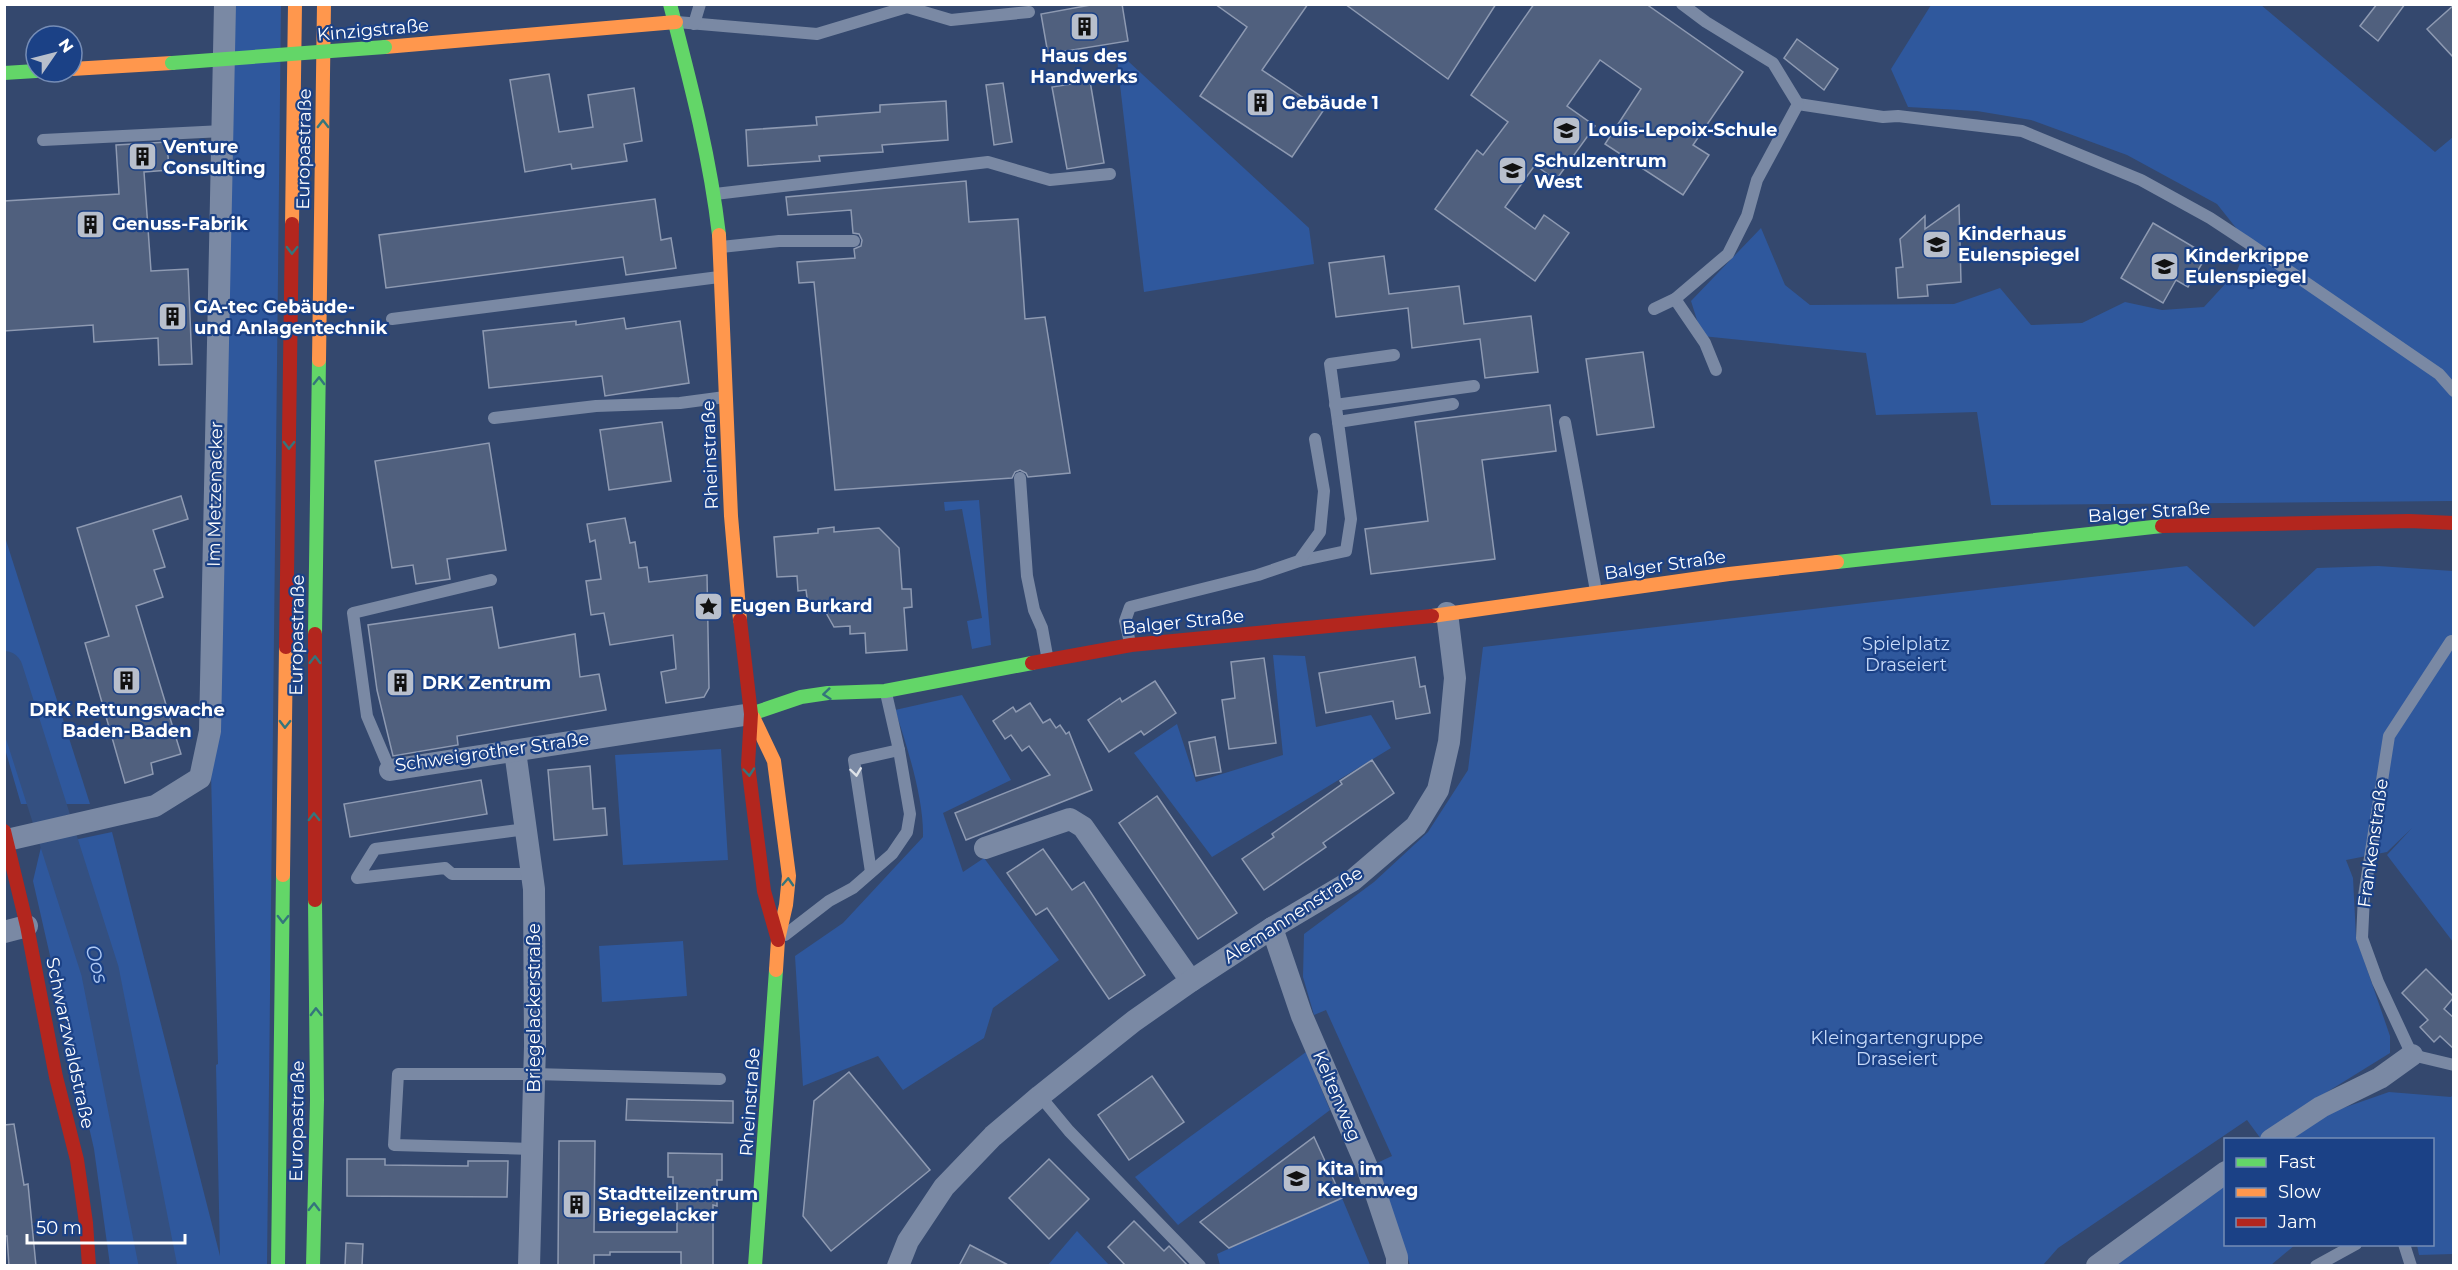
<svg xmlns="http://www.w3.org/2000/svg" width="2458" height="1270" font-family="Montserrat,sans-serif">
<rect width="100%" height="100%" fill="#34486e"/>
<g fill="#2f589d">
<polygon points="225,5 281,5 267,1265 110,1265 94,1149 33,881 41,847 112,832 220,1256 216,1065 218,1064 210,731"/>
<polygon points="1931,5 2261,5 2435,152 2453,137 2453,501 1991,505 1977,412 1876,415 1866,353 1702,336 1691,301 1761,228 1785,285 1810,305 1954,304 2000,288 2031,325 2082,323 2125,302 2162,310 2204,307 2237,271 2248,243 2217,204 2127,155 2031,120 1977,111 1908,107 1891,69"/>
<polygon points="1116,50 1309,228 1314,264 1144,292"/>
<polygon points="979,500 991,645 972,649 967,621 982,618 962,509 945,511 944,502"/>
<polygon points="4,534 90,804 21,804 5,749"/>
<polygon points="2187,566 2254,627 2317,568 2378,566 2453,571 2453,942 2387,855 2412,828 2387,852 2346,860 2353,878 2356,937 2390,1036 2390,1053 2319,1097 2261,1139 2247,1120 2058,1248 2043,1265 1410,1265 1377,1163 1392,1156 1326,1010 1314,1015 1303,977 1304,934 1374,882 1428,832 1468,770 1483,647"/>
<polygon points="1273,655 1305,656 1316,727 1371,715 1391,748 1212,857 1134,753 1177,724 1196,782 1283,755"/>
<path d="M962,695L1011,780L943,813L963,872L984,858L1059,960L993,1008L984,1038L903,1090L878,1056L803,1086L795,956L843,923L923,837C924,799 907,746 895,710Z"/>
<polygon points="721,749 728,860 623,865 615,755"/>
<polygon points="683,941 687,996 602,1002 599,946"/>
<polygon points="1306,1052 1330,1110 1178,1225 1135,1177"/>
<polygon points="2389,1092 2451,1097 2453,1095 2453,1254 2419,1255 2417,1245 2432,1244 2432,1140 2283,1140 2323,1115"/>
<polygon points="2225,1177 2226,1244 2295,1245 2271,1265 2097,1266"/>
<polygon points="1342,1198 1370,1265 1220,1265 1217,1254"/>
<polygon points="1077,1231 1109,1265 1048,1265"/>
</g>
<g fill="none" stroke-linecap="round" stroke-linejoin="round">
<polyline stroke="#345081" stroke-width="38" points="4,670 100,971 158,1266"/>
</g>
<g fill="#50607e" stroke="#8e9ab2" stroke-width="1.5">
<polygon points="1096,4 1122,4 1128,41 1048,54 1041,14"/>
<polygon points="1215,4 1308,4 1262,70 1323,111 1292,157 1200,96 1247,27"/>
<polygon points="1345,4 1496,4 1448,79"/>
<polygon points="1534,4 1646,4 1743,72 1693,145 1709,155 1683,195 1605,144 1641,89 1600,60 1567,106 1595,126 1556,180 1535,165 1505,207 1535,229 1544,215 1569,233 1535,281 1435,209 1477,150 1483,155 1508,122 1471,95"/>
<polygon points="2377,4 2405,4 2378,41 2360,26"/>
<polygon points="2454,5 2454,58 2427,29"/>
<polygon points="1797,39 1838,69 1824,90 1784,58"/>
<polygon points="549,74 559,132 593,127 588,95 634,88 642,141 624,144 627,161 572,169 571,164 525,172 510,80"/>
<polygon points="1090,81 1104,163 1067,169 1052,87"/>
<polygon points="1003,83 1012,142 994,145 986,85"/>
<polygon points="946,101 948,140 882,145 883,152 819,156 820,161 748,166 746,130 817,125 816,117 880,112 880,105"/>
<polygon points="167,142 169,170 144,172 151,271 188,269 192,364 159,365 158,338 94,342 93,325 4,331 4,201 119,194 116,145"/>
<polygon points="966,181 969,222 1018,219 1025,319 1045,317 1070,473 1028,477 1026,473 1020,470 1015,472 1012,478 835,490 814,282 799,283 797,262 855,258 854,249 861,246 862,240 859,234 853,233 851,210 788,215 786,197"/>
<polygon points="655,199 661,240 671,238 676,268 626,275 623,257 386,288 379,235"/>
<polygon points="1959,205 1961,282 1927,285 1928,296 1898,298 1896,268 1903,267 1900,239 1925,216 1925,229"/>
<polygon points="2153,223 2207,255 2188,287 2176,280 2163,303 2121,278"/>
<polygon points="1384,256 1389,294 1459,286 1464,324 1531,316 1538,372 1485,378 1480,339 1412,348 1408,308 1336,317 1329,263"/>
<polygon points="624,318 626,329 680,321 689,383 605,396 602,376 489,388 483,331 576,321 576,325"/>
<polygon points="1643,352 1654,427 1597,435 1586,359"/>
<polygon points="1550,405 1556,451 1482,460 1495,559 1371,574 1365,529 1428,521 1415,422"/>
<polygon points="662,422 671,481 609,490 600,430"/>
<polygon points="489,443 506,550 447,559 450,579 416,584 413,565 392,568 375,461"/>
<polygon points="181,496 188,519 153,530 165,567 154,570 163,597 136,606 181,754 151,763 153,774 125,783 85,643 109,636 77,528"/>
<polygon points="625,518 630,543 635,542 639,568 647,567 649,582 707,575 709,688 704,697 666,703 661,672 676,669 673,635 610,645 604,613 591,615 586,581 601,579 595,540 590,542 587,524"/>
<polygon points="834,527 834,532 879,528 899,548 902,589 911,589 912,607 904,608 907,650 866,653 865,633 850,634 850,626 834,627 825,611 808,605 806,590 798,591 797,576 777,577 774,537 818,533 818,529"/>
<polygon points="492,607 499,648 575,634 580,677 599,674 606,710 457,736 458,745 393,756 377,690 368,625"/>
<polygon points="1415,657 1420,687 1425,686 1430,713 1396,719 1393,701 1326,713 1319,673"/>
<polygon points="1264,658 1276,743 1229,749 1222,700 1235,698 1231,662"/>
<polygon points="1155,681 1176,713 1144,735 1141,731 1109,752 1088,720 1120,698 1122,702"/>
<polygon points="1030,703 1043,723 1050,719 1056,728 1060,725 1066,734 1069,732 1092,790 966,840 955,813 1050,775 1029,746 1022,751 1011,735 1005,739 993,721 1013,707 1016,712"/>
<polygon points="1215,737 1221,772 1196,776 1189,742"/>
<polygon points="1372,760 1394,793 1323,843 1326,847 1264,890 1242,859 1274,837 1272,834 1342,784 1340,781"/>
<polygon points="590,766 593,809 605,808 607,835 554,840 548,770"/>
<polygon points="481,780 487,814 350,837 344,804"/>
<polygon points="1157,796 1237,913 1198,939 1119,823"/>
<polygon points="1043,849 1072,890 1084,882 1145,975 1109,999 1047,908 1036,915 1007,873"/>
<polygon points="2426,969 2454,997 2444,1009 2454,1018 2454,1049 2440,1036 2434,1042 2420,1027 2428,1020 2402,993"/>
<polygon points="849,1072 930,1170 831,1251 803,1216 814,1101"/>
<polygon points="1152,1076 1184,1122 1129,1160 1098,1115"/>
<polygon points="627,1099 733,1101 733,1123 626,1120"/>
<polygon points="14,1124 24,1185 28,1184 36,1266 9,1266 7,1236 4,1236 4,1125"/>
<polygon points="1314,1137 1342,1198 1229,1248 1200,1222"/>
<polygon points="559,1141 595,1141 594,1232 677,1232 677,1202 673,1201 673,1177 668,1177 668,1153 722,1154 722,1180 717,1180 717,1206 713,1205 713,1266 681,1266 681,1252 610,1252 610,1255 594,1255 594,1266 558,1266"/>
<polygon points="347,1159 385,1159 385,1165 468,1166 468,1161 508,1161 507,1197 347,1196"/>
<polygon points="1049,1159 1089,1199 1049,1239 1009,1198"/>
<polygon points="1134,1221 1164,1251 1169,1246 1188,1266 1126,1266 1108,1247"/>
<polygon points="346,1243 363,1244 362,1266 345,1266"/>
<polygon points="970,1245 1010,1266 959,1266"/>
</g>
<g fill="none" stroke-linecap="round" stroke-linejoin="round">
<g stroke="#7a89a4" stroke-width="12">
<polyline points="677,22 817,34 907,7 951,20 1029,12"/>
<polyline points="694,24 700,4"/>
<polyline points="1798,104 1883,117 1898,116 2022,131 2141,180 2210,218 2248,243 2439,374 2454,391"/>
<polyline points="43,140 223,131"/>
<polyline points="715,194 988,162 1050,180 1110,174"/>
<polyline points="721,247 779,241 854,241"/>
<polyline points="1675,299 1705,343 1716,370"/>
<polyline points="1654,309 1675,299 1728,254 1747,216 1757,180 1798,104 1773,63 1706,22 1682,4"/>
<polyline points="392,319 719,277"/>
<polyline points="1335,405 1474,386"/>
<polyline points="494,418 596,406 680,403 725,397"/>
<polyline points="1338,422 1330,364 1394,355"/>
<polyline points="1565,422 1596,591"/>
<polyline points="1020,478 1027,576 1034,610 1042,628 1048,661"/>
<polyline points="1299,561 1346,551 1351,519 1338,422 1453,404"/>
<polyline points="2451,641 2389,736 2364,896 2362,938 2378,982 2412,1055 2454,1065"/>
<polyline points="1130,643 1125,621 1130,607 1258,575 1299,561 1320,532 1324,491 1315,439"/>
<polyline points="390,770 367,716 353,613 491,580"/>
<polyline points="526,829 375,849 357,878 445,868 452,874 532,874"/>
<polyline points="871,872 854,760 899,750"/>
<polyline points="785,935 829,901 853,888 892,854 907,832 910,814 899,750 886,693"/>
<polyline points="1040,1096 1069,1131 1200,1266"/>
<polyline points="532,1149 394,1145 398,1074 534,1074 720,1079"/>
<polyline points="2404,1244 2411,1266"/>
<polyline points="2316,1266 2356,1244"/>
</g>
<g stroke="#7a89a4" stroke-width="22">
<polyline points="515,751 534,889 535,1046 529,1266"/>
<polyline points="390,770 751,714"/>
<polyline points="7,840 155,806 200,778 210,731 225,4"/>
<polyline points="985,848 1070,819 1083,827 1191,981"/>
<polyline points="1272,928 1302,1016 1367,1167 1397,1257 1397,1266"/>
<polyline points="4,932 27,926"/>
<polyline points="2271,1140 2321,1107 2380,1078 2412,1055"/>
<polyline points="898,1266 908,1241 944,1187 993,1136 1040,1096 1134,1021 1191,981 1272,928 1353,880 1416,826 1438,790 1449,742 1455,678 1447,613"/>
<polyline points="2097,1266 2226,1172"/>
</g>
<g stroke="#63d668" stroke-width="14">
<path d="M670,4C690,81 710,156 719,235"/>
<polyline points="4,73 36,71"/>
<polyline points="1837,562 2162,526"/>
<polyline points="315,634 319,360"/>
<polyline points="751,714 801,697 828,693 885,691 1032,663"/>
<polyline points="278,1266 283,875"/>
<polyline points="313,1266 317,1100 315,900"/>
<polyline points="755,1266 776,970"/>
</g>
<g stroke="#ff974d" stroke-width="14">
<polyline points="385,47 676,22"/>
<polyline points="72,69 172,63"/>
<polyline points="292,224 295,4"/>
<polyline points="719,235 731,516 740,620"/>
<polyline points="319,360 324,4"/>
<polyline points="1432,616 1729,574 1837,562"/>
<polyline points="753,717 774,761 789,876 786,905 778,940 776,970"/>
<polyline points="283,875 286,647"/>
</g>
<g stroke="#b3261e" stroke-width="14">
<polyline points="2162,526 2409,521 2454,523"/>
<polyline points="740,620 751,714 748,765 764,891 778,940"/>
<polyline points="315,634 315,900"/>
<polyline points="286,647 292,224"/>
<polyline points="1032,663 1131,645 1432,616"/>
<polyline points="4,831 27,926 56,1077 77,1160 86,1223 89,1266"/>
</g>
<polyline stroke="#63d668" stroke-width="14" points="172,63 385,47"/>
</g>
<defs><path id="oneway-chevron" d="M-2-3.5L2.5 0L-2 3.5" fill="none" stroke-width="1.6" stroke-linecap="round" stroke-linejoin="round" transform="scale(1.5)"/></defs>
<g stroke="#34757c">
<use href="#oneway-chevron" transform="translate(323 124) rotate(-90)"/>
<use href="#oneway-chevron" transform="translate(292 250) rotate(91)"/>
<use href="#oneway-chevron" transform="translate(319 381) rotate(-89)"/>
<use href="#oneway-chevron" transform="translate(289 445) rotate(91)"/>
<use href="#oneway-chevron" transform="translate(315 660) rotate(-89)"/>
<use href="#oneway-chevron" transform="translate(827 694) rotate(174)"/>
<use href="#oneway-chevron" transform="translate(285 724) rotate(91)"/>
<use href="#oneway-chevron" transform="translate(749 772) rotate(85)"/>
<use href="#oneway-chevron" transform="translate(314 817) rotate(-91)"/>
<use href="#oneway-chevron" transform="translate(788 882) rotate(-87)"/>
<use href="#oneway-chevron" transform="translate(283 919) rotate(91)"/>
<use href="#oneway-chevron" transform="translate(316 1012) rotate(-91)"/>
<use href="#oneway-chevron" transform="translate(314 1207) rotate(-89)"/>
</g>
<use stroke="#dee2e8" href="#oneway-chevron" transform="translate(856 772) rotate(82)"/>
<defs>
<symbol id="building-square" viewBox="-11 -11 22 22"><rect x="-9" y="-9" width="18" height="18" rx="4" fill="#b8bfcc" stroke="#1b4186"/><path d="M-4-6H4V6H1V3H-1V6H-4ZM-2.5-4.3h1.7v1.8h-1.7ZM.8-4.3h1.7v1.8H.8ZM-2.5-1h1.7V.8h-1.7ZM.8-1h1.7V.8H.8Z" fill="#111"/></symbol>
<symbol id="school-square" viewBox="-11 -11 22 22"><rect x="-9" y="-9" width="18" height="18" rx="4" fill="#b8bfcc" stroke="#1b4186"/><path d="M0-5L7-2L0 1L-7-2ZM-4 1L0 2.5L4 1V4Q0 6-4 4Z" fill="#111"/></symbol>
<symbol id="sight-square" viewBox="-11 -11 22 22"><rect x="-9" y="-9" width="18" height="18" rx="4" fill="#b8bfcc" stroke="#1b4186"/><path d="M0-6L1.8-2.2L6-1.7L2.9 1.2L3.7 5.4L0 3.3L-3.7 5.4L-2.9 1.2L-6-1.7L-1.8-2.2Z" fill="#111"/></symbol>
</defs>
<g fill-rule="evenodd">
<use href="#building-square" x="1068" y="10" width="33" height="33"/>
<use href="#building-square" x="1244" y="86" width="33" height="33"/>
<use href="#school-square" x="1550" y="114" width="33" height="33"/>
<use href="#building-square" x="126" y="140" width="33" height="33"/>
<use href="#school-square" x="1496" y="154" width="33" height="33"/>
<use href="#building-square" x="74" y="208" width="33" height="33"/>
<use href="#school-square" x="1920" y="228" width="33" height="33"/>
<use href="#school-square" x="2148" y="250" width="33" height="33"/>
<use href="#building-square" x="156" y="300" width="33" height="33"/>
<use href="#sight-square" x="692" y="590" width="33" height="33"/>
<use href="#building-square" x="110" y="664" width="33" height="33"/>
<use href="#building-square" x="384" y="666" width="33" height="33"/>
<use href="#school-square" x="1280" y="1162" width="33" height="33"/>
<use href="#building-square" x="560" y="1188" width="33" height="33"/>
</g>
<g text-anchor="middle" stroke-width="4.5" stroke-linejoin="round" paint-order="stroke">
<g font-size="18" fill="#fff" stroke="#1b4186">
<text transform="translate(373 30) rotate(-5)" y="6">Kinzigstraße</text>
<text transform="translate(304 149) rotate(-89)" y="6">Europastraße</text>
<text transform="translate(710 455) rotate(-92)" y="6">Rheinstraße</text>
<text transform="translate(215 494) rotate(-89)" y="6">Im Metzenacker</text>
<text transform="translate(2149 512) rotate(-4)" y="6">Balger Straße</text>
<text transform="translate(1665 565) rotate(-8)" y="6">Balger Straße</text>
<text transform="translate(1183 622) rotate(-6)" y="6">Balger Straße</text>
<text transform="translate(297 635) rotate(-89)" y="6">Europastraße</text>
<text transform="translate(492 752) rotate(-8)" y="6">Schweigrother Straße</text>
<text transform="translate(2373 843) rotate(-82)" y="6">Frankenstraße</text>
<text transform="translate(1293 915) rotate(-33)" y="6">Alemannenstraße</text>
<text transform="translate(534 1008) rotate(-90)" y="6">Briegelackerstraße</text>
<text transform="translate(70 1043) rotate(78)" y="6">Schwarzwaldstraße</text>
<text transform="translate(1337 1096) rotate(67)" y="6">Keltenweg</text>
<text transform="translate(750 1102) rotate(-86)" y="6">Rheinstraße</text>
<text transform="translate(297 1121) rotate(-89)" y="6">Europastraße</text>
</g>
<g font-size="18" font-weight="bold" fill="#fff" stroke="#1b4186" text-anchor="start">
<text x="1084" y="62" text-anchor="middle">Haus des<tspan x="1084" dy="21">Handwerks</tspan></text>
<text x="1282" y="109">Gebäude 1</text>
<text x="1588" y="136">Louis-Lepoix-Schule</text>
<text x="163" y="153">Venture<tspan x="163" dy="21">Consulting</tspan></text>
<text x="1534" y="167">Schulzentrum<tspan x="1534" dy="21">West</tspan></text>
<text x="112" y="230">Genuss-Fabrik</text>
<text x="1958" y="240">Kinderhaus<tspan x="1958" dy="21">Eulenspiegel</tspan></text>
<text x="2185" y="262">Kinderkrippe<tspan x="2185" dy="21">Eulenspiegel</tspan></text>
<text x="194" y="313">GA-tec Gebäude-<tspan x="194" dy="21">und Anlagentechnik</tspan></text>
<text x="730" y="612">Eugen Burkard</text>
<text x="422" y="689">DRK Zentrum</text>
<text x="127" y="716" text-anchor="middle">DRK Rettungswache<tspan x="127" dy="21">Baden-Baden</tspan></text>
<text x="1317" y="1175">Kita im<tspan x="1317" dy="21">Keltenweg</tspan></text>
<text x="598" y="1200">Stadtteilzentrum<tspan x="598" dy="21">Briegelacker</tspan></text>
</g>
<g font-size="18" fill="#c7daf9" stroke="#1b4186">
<text x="1906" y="650">Spielplatz<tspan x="1906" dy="21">Draseiert</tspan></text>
<text x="1897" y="1044">Kleingartengruppe<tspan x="1897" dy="21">Draseiert</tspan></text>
</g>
<g font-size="20" font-style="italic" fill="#aec8f3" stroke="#1b4186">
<text transform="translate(97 964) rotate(75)" y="7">Oos</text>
</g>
</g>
<rect width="2458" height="1270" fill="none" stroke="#ffffff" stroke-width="12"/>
<rect x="2224" y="1138" width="210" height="108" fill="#1b4186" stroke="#768db6" stroke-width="1.5"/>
<rect x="2236" y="1158" width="30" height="9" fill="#63d668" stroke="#768db6" stroke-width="1.5"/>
<text x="2278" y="1168" font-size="18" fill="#ffffff">Fast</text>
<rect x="2236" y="1188" width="30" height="9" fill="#ff974d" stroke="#768db6" stroke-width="1.5"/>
<text x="2278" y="1198" font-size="18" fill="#ffffff">Slow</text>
<rect x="2236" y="1218" width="30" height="9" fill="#b3261e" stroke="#768db6" stroke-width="1.5"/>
<text x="2278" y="1228" font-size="18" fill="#ffffff">Jam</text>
<g transform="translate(54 54) rotate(55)"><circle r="28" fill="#1b4186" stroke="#768db6" stroke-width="1.5"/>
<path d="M0-4.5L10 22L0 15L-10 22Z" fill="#b8bfcc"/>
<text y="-9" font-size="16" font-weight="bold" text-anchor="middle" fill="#ffffff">N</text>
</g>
<path d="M27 1234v9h158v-9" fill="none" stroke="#ffffff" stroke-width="3"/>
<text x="36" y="1234" font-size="18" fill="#ffffff" stroke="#1b4186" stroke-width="4.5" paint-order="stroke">50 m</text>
</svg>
